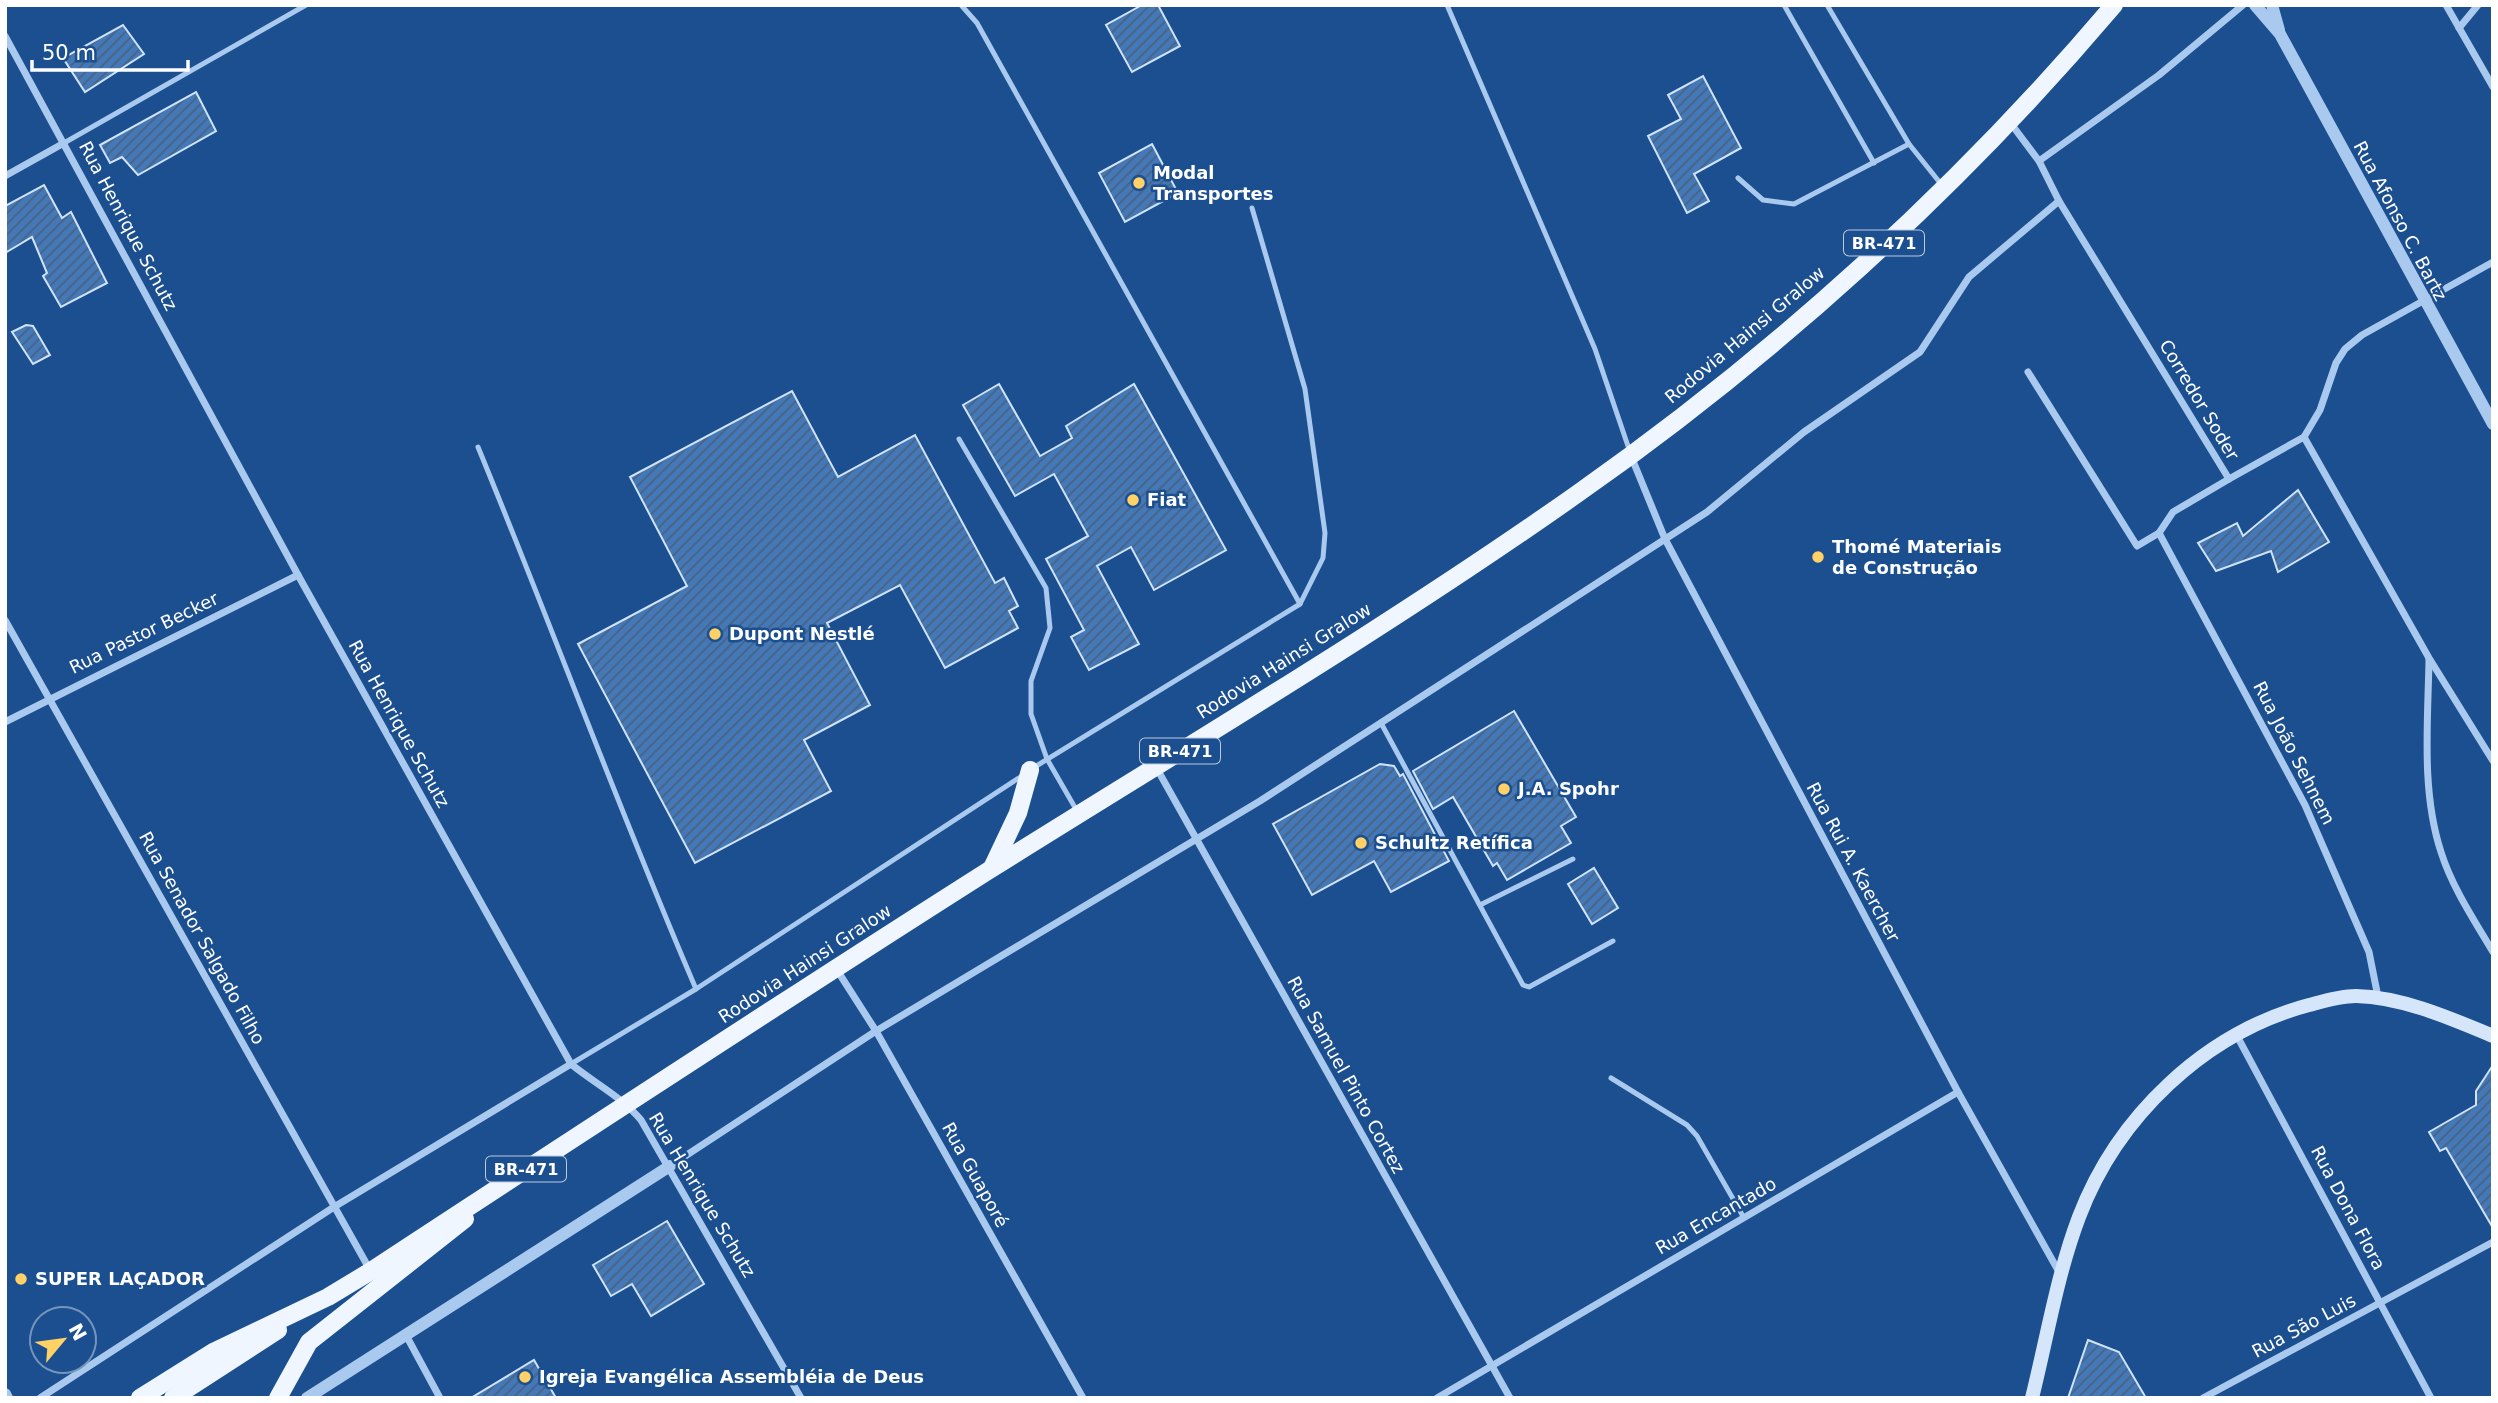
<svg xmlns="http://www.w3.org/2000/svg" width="2498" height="1403" font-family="'DejaVu Sans',sans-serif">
<defs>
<pattern id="building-hatch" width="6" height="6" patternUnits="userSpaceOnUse" patternTransform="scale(1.75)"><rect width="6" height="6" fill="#4478b7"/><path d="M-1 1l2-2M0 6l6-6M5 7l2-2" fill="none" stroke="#486282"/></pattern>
</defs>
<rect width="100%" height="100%" fill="#1b4f8f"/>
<g fill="url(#building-hatch)" stroke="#cfe3fa" stroke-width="2">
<polygon points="1142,5 1158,5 1180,46 1132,72 1106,25"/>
<polygon points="123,25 144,54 85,92 63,58"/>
<polygon points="1703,76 1741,148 1694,174 1709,201 1687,213 1648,136 1681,119 1668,95"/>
<polygon points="196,92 216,131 138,175 122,157 110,163 100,145"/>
<polygon points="1152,144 1178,193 1125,222 1099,173"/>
<polygon points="44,185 62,218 71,212 107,283 61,307 43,276 47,273 32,237 5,253 5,206"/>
<polygon points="26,325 33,326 50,355 33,364 12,332"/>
<polygon points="999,384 1040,456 1072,438 1066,426 1134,384 1226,550 1154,590 1131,547 1097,566 1139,644 1089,670 1071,637 1084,630 1046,559 1088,536 1054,474 1015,496 963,405"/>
<polygon points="792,391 838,477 915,435 995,583 1004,578 1018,606 1009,611 1018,628 945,668 900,585 827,623 870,705 804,740 831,791 695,863 578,644 687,586 630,477"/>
<polygon points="2298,490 2329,542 2278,572 2271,551 2216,571 2198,543 2237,523 2243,536"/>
<polygon points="1514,711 1576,817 1561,826 1571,843 1507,880 1497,863 1493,866 1453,797 1433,809 1413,771"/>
<polygon points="1380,764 1394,766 1400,776 1403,774 1449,861 1391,892 1374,861 1312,895 1273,824"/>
<polygon points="1594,868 1618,908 1592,924 1568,884"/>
<polygon points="2493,1065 2493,1228 2446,1148 2440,1151 2429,1132 2476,1105 2476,1091"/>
<polygon points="667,1221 704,1284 651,1316 632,1284 611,1296 593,1265"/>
<polygon points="2088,1340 2119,1352 2146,1398 2068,1398"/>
<polygon points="534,1360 556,1398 471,1398"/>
</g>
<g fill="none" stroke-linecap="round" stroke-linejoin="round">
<g stroke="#a9c9ee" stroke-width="5">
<polyline points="961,5 977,23 1300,604 1033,768"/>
<polyline points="1447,5 1595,349 1630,452"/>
<polyline points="1784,5 1874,163"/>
<polyline points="1827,5 1909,144 1941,184"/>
<polyline points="64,143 306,5"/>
<polyline points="1738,178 1763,200 1794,204 1909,144"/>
<polyline points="1252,208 1305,389 1325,533 1323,558 1300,604"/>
<polyline points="959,439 1046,588 1050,628 1031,681 1031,714 1047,759 1077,811"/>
<path d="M478,447C552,627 619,810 696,989"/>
<polyline points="1381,723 1523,985 1529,987 1613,941"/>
<polyline points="1480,905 1573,859"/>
<polyline points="571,1064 696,989 1025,774"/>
<polyline points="1611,1078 1687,1125 1697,1136 1744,1218"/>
</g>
<g stroke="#a9c9ee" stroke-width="7">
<polyline points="2446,5 2493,87"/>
<polyline points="2459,28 2478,5"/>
<path d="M5,36L298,575L571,1064C594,1083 622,1097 641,1120L801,1398"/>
<polyline points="2009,121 2039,161 2059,201 2229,479 2304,437 2429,658 2493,761"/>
<polyline points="2039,161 2159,75 2243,5"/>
<polyline points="5,176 64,143"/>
<polyline points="2028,372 2137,546 2159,533"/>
<polyline points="2304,437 2320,410 2336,363 2345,349 2362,335 2493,262"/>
<polyline points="1631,456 1665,539 1958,1092 2059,1272"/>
<polyline points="2229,479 2173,512 2159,533 2305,805 2369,952 2378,997"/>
<polyline points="5,620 370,1270"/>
<path d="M2429,659C2428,722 2421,791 2441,852C2452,887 2474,920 2493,952"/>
<polyline points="5,722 298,575"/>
<polyline points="1156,767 1510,1398"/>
<polyline points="837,970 876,1031 1083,1398"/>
<polyline points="2236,1034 2431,1398"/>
<polyline points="670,1166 876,1031 1260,801 1707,512 1804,432 1920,352 1969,277 2059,201"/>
<polyline points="407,1337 440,1398"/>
<polyline points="40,1398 334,1207 571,1064"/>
<polyline points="1437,1398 1958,1092"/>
<polyline points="2203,1398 2493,1242"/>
</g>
<g stroke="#a9c9ee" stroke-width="12">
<polyline points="2255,5 2280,34 2493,424"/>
<polyline points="2272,5 2279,30"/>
<polyline points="5,1394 7,1398"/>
<polyline points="307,1398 670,1166"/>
</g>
<path stroke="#d6e6fa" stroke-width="14" d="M2032,1398C2047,1338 2057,1275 2079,1217C2117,1117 2204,1033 2309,1005C2324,1001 2340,996 2356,996C2402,997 2450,1018 2493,1036"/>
<g stroke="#f0f6ff" stroke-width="18">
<polyline points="992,868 1018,813 1030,770"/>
<path d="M140,1398L215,1351L328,1297L371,1271C577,1136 783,1001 991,869C1187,746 1387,628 1577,494C1774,356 1958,189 2114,5"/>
<polyline points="173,1398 278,1330"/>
<polyline points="278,1398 309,1342 465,1219"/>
</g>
</g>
<g fill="#ffd166" stroke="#1b4f8f" stroke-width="2.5">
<circle cx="1139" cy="183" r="7"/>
<circle cx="1133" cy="500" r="7"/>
<circle cx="1818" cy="557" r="7"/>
<circle cx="715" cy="634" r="7"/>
<circle cx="1504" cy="789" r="7"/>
<circle cx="1361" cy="843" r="7"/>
<circle cx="21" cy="1279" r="7"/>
<circle cx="525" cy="1377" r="7"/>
</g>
<g text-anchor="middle" stroke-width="5" stroke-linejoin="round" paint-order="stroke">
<g fill="#1b4f8f" stroke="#bbcadd" stroke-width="2">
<rect x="1844" y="230.5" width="80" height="25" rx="5"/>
<rect x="1140" y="738.5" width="80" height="25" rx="5"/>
<rect x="486" y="1156.5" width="80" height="25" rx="5"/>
</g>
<g font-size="16" font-weight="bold" fill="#fff">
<text x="1884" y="249">BR-471</text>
<text x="1180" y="757">BR-471</text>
<text x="526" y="1175">BR-471</text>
</g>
<g font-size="18" font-weight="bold" fill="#fff" stroke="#1b4f8f" text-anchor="start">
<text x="1153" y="179">Modal<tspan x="1153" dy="21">Transportes</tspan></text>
<text x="1147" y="506">Fiat</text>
<text x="1832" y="553">Thomé Materiais<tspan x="1832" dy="21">de Construção</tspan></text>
<text x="729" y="640">Dupont Nestlé</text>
<text x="1518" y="795">J.A. Spohr</text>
<text x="1375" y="849">Schultz Retífica</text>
<text x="35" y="1285">SUPER LAÇADOR</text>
<text x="539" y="1383">Igreja Evangélica Assembléia de Deus</text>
</g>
<g font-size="18" fill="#fff" stroke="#1b4f8f">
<text transform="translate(2400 221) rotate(62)" y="6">Rua Afonso C. Bartz</text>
<text transform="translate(128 226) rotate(62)" y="6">Rua Henrique Schutz</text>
<text transform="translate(1745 335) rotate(-40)" y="6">Rodovia Hainsi Gralow</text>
<text transform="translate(2199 400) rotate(59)" y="6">Corredor Soder</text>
<text transform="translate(144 633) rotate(-26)" y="6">Rua Pastor Becker</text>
<text transform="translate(1284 661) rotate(-32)" y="6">Rodovia Hainsi Gralow</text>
<text transform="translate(399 724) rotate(61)" y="6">Rua Henrique Schutz</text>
<text transform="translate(2294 753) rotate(63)" y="6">Rua João Sehnem</text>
<text transform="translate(1853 862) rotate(62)" y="6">Rua Rui A. Kaercher</text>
<text transform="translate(202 938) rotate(61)" y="6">Rua Senador Salgado Filho</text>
<text transform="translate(805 964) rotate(-33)" y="6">Rodovia Hainsi Gralow</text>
<text transform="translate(1346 1075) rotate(61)" y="6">Rua Samuel Pinto Cortez</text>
<text transform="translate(975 1175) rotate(61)" y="6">Rua Guaporé</text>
<text transform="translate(702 1195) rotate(59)" y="6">Rua Henrique Schutz</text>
<text transform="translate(2348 1208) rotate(62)" y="6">Rua Dona Flora</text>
<text transform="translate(1716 1216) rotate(-30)" y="6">Rua Encantado</text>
<text transform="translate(2304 1326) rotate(-28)" y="6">Rua São Luis</text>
</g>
</g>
<rect width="2498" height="1403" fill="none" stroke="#ffffff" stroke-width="14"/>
<g transform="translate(63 1340) rotate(61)"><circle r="33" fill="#1b4f8f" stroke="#7695bc" stroke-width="2"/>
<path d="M0-5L12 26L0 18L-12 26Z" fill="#ffd166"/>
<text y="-10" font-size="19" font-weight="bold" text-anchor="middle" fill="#ffffff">N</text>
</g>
<path d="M32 60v10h156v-10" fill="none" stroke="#ffffff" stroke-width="3.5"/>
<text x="42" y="60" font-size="21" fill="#ffffff" stroke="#1b4f8f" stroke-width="5" paint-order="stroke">50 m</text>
</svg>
